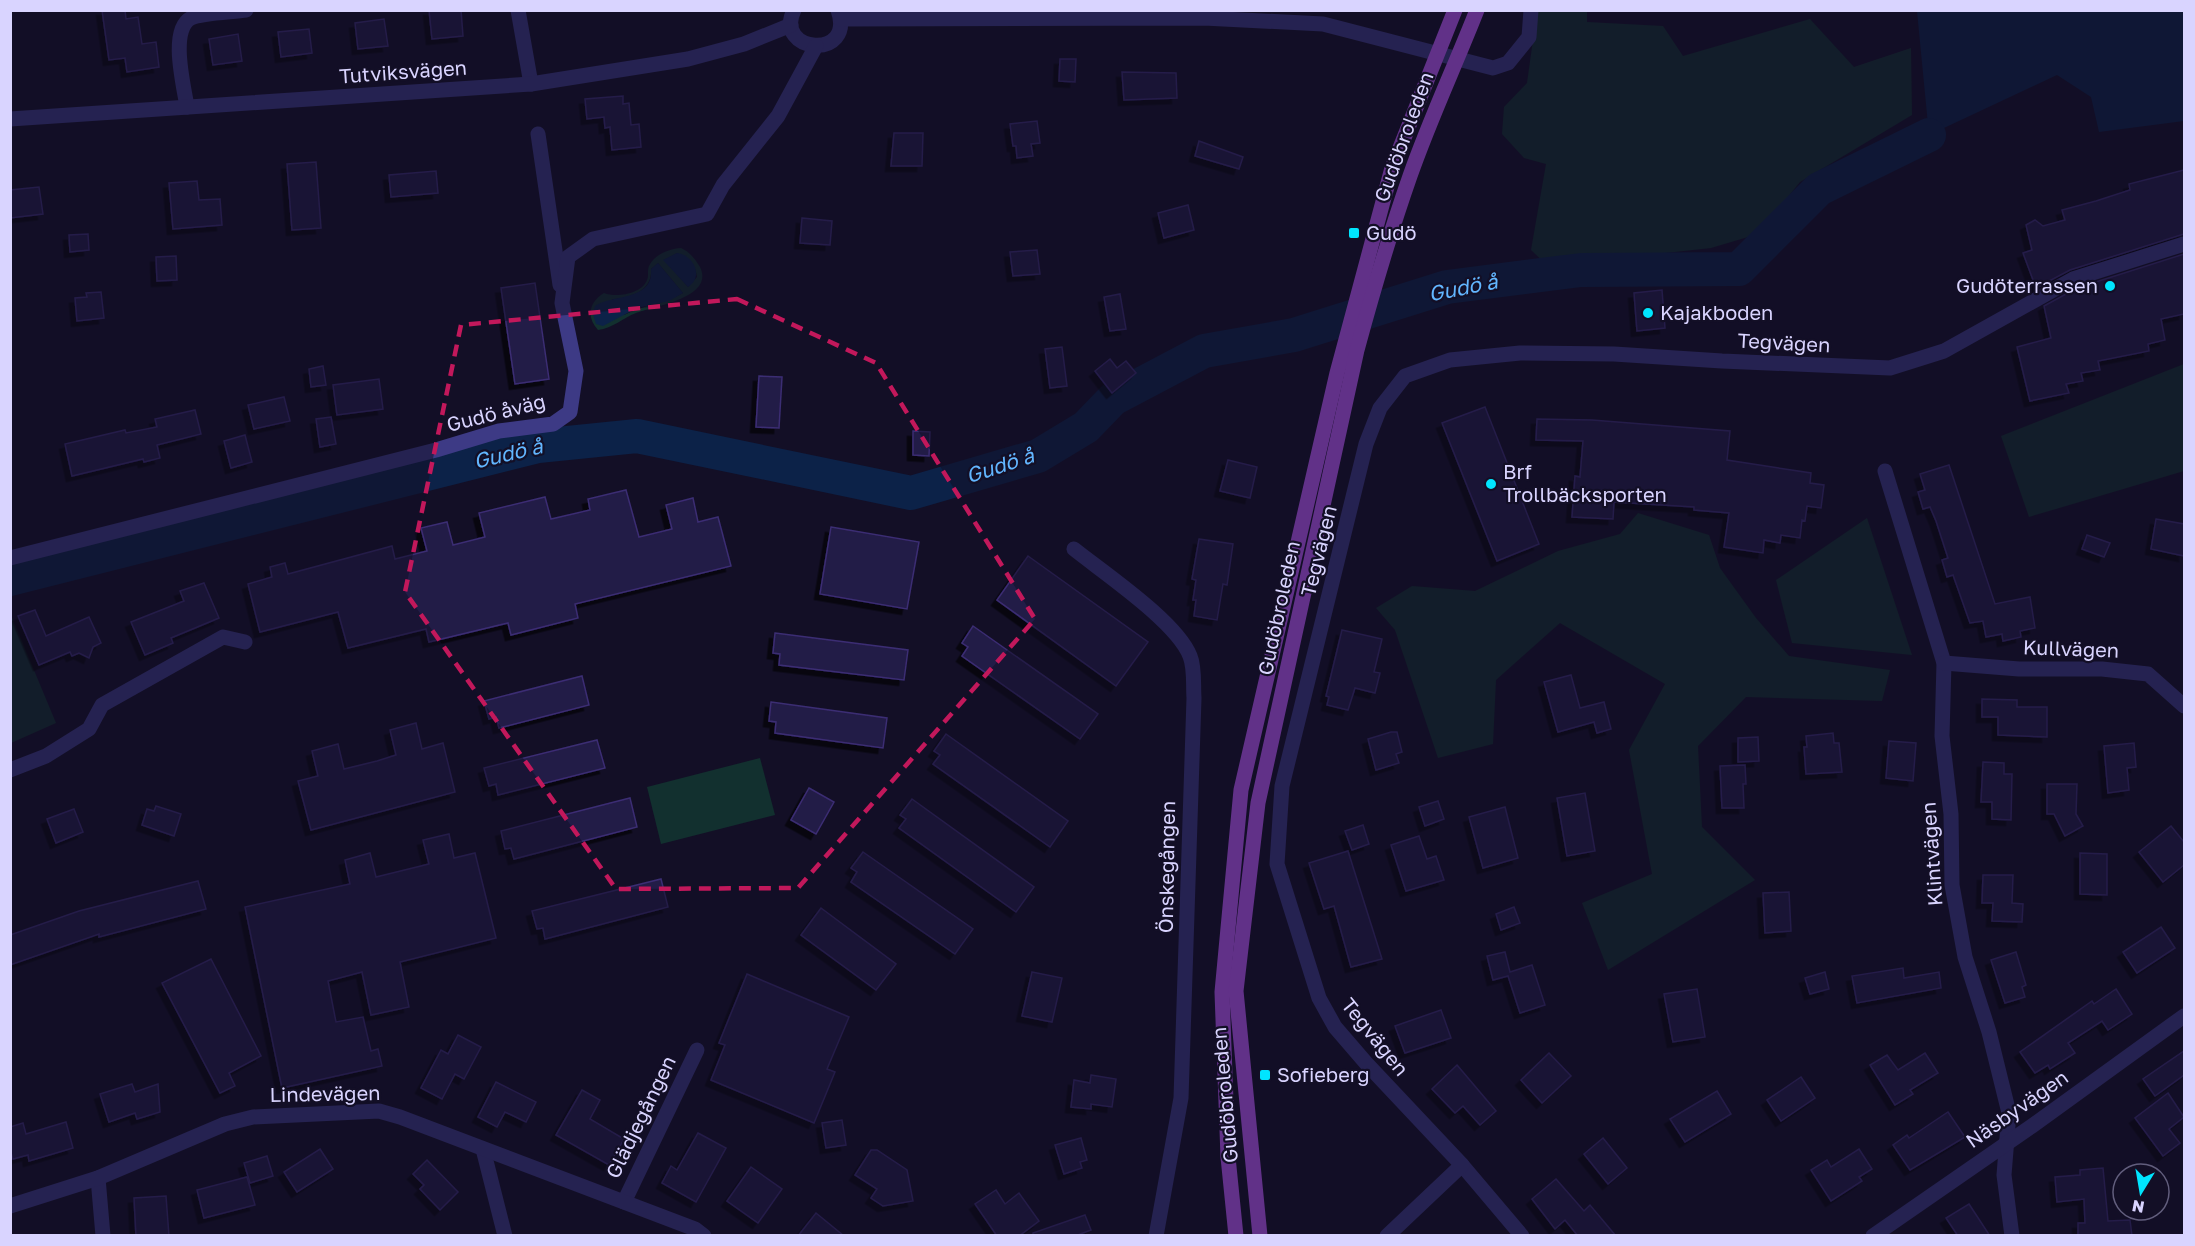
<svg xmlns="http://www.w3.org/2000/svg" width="2195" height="1246" font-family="'Golos Text',sans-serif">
<defs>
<filter id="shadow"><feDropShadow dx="-5.5" dy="5.5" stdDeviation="0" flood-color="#0009"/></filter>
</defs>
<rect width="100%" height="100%" fill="#130f26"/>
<g fill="#12302f" fill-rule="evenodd">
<polygon points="1537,11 1587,11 1587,22 1663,26 1683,56 1810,19 1854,67 1911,48 1912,115 1800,182 1758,234 1711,248 1548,266 1531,250 1546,164 1524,158 1502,134 1504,107 1527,83"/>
<path d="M681,248C690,252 695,259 700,267C715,298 653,306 636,313C623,318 613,328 598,330C586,317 589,302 604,293C616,298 642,294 647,280C649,276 647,271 649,266C655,254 669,249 681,248ZM677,253C689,258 695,263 697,277L688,287L664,260ZM658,263L683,293C664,304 643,305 624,315L612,299C630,299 653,290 651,269Z"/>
<polygon points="2184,364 2184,471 2029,517 2001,436"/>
<polygon points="1638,513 1709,535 1720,568 1756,618 1789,656 1890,670 1882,701 1746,697 1698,746 1702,827 1755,880 1608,970 1582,903 1652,874 1629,750 1665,684 1560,623 1496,680 1493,744 1438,758 1395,630 1376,608 1412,586 1475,591 1558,551 1620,534"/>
<polygon points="1867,518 1912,655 1792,643 1776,580"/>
<polygon points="11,615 56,723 11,743 10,743"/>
<polygon points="760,758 775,815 661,844 647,787"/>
</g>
<g fill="#0c2248">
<polygon points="1917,11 2184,11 2184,121 2099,132 2091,97 2057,75 1929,135"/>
<path d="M677,253C694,255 704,277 688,287L663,260Z"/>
<path d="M658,263L683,293L669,301L637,308L603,326L596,324L593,314L595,306C613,294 654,301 651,269Z"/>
</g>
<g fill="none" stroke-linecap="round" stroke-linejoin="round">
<polyline stroke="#0c2248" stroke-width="34" points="10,579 538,446 637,436 911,493 1038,456 1086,427 1113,399 1204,351 1294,335 1447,287 1581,270 1739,269 1819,189 1929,135"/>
</g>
<g fill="#241b47" stroke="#3b2d73" stroke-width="1.5" filter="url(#shadow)">
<polygon points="102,10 125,10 126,19 138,17 142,44 156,42 159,67 127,72 125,58 109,60"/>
<polygon points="429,10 461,10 463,36 432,39"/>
<polygon points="384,19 388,46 358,49 355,23"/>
<polygon points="309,29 312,53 281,57 278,32"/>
<polygon points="238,34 242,61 213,65 209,39"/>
<polygon points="1060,59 1076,59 1075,82 1059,81"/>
<polygon points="1122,72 1176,73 1177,98 1124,100"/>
<polygon points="623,96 623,104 629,103 631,125 639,124 641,147 612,150 610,127 605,128 604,117 587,119 585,99"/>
<polygon points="1037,121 1040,143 1031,144 1033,156 1017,158 1016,146 1013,146 1010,124"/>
<polygon points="894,133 923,133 922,166 891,166"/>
<polygon points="1199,141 1243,157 1239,169 1195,156"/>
<polygon points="316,162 321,228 292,230 287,164"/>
<polygon points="2184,170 2184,234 2070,270 2036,288 2023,253 2032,250 2026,225 2035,220 2043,226 2065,220 2062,210 2096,201 2130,190 2129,184"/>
<polygon points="436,171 438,193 391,197 389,175"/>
<polygon points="197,181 199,200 220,199 222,225 173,229 169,183"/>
<polygon points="39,187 43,214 10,218 10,190"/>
<polygon points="1188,205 1194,230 1164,238 1158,213"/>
<polygon points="802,218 832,221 830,245 800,243"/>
<polygon points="88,234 89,250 70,252 69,235"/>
<polygon points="1037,250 1040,274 1013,276 1010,252"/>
<polygon points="2184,254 2184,314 2161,319 2165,340 2148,344 2149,351 2098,361 2100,370 2081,373 2083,381 2066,384 2069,393 2030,401 2017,347 2051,338 2044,306 2077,288"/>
<polygon points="176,256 177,280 157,281 156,257"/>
<polygon points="535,283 549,379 515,384 501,288"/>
<polygon points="1662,290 1665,328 1637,331 1634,293"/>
<polygon points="101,292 104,318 77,321 75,298 87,297 86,293"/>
<polygon points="1120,294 1126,329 1110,331 1104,297"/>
<polygon points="1062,347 1067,386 1050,388 1045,349"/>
<polygon points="1110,359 1117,368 1126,361 1136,373 1112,393 1095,371"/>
<polygon points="323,366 326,385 311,387 309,369"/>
<polygon points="759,376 782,377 779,428 756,427"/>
<polygon points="379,379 383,409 337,415 333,385"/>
<polygon points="284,397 290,421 254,429 248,405"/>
<polygon points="1485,407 1539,544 1497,561 1442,423"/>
<polygon points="195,410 201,434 157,445 160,458 144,462 143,459 72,476 65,444 125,430 126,433 157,427 155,419"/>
<polygon points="331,417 336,444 320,447 316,419"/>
<polygon points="1537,419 1592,420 1730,431 1727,460 1811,473 1810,483 1824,485 1821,508 1807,506 1805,521 1802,520 1800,538 1781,535 1780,543 1764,540 1763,553 1724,547 1729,513 1694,510 1694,507 1614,502 1613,519 1572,517 1575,476 1580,477 1583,441 1536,440"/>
<polygon points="913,431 930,432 929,456 913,455"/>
<polygon points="245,435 252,462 231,468 224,441"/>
<polygon points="1228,460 1257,467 1250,498 1220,491"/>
<polygon points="1949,465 1995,604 2030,597 2035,628 2020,631 2021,637 2003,641 2002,634 1986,637 1983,621 1970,623 1953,575 1947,577 1942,560 1948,558 1936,521 1930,507 1923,509 1918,492 1925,490 1920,474"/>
<polygon points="626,490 639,537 672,529 666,505 693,498 698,522 718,517 731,566 575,604 578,618 511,635 508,623 429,642 426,629 348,648 338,612 260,632 248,584 272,577 270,567 285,563 288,574 392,546 395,559 427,551 421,528 447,522 453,545 485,537 479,513 545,497 551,519 590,510 588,499"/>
<polygon points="2156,519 2184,524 2184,556 2151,549"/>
<polygon points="831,527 919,542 907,609 820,594"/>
<polygon points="2087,535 2110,543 2104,557 2082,549"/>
<polygon points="1199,539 1233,544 1227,585 1223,584 1217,620 1194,616 1196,600 1193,600 1196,580 1192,579"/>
<polygon points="1028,556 1148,642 1116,686 997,600"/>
<polygon points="204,583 219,618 171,638 173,643 145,655 131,622 184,601 180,591"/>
<polygon points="35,610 46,636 89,617 101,643 93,647 89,658 79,653 72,656 70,652 39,665 18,616"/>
<polygon points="973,626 1098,714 1080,739 962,656 968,647 962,643"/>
<polygon points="1342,630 1382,639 1374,672 1380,673 1375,693 1355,688 1348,710 1327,705 1329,697 1326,696"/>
<polygon points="775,633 908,650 904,680 779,665 780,654 773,653"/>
<polygon points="1571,675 1580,708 1604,702 1611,729 1597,733 1594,722 1558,732 1544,682"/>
<polygon points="582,676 589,705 499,728 496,717 489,719 484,701"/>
<polygon points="1982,699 2017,700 2017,707 2047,707 2047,737 1998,735 1998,717 1982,717"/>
<polygon points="771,702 887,718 883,748 775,733 776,722 769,721"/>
<polygon points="416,723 422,749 443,743 455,792 311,830 298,781 318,776 312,751 338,744 344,769 377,761 396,755 390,730"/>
<polygon points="1391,732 1397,732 1402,752 1396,754 1399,763 1376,770 1368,739"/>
<polygon points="1833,733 1834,743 1839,743 1842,772 1806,774 1804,747 1807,747 1806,736"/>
<polygon points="946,734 1068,821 1050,847 933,764 940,755 934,751"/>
<polygon points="1758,737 1759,761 1738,762 1738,738"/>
<polygon points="597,740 605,768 498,795 496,784 489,786 484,768"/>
<polygon points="1889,741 1916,743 1913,781 1886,778"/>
<polygon points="2134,743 2136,767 2127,768 2129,790 2108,793 2104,746"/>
<polygon points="1983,762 2004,763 2004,774 2012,774 2011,820 1992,819 1992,802 1981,802"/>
<polygon points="1745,765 1746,784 1743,784 1744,808 1722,808 1720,766"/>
<polygon points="2047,784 2077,784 2076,814 2083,826 2065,836 2054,814 2047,814"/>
<polygon points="809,788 834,802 816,834 791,820"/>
<polygon points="1585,793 1595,851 1567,856 1557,798"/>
<polygon points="630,798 637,827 514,859 511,848 505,849 501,831"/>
<polygon points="912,799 1034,887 1016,912 899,828 906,819 900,815"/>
<polygon points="1438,801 1444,819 1425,826 1419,807"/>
<polygon points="156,806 181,814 174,836 142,825 147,809 154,811"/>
<polygon points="1505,807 1518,858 1483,868 1469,817"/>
<polygon points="74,809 83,832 56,843 47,819"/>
<polygon points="1363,825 1369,844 1352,850 1345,831"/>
<polygon points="2171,826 2184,842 2184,865 2163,882 2139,852"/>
<polygon points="449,834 454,858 475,853 496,938 400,962 409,1007 371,1015 362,972 328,981 336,1022 363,1017 371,1051 378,1049 382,1066 282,1088 245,907 350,884 345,860 370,853 376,877 429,864 423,840"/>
<polygon points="1419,836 1427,859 1436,856 1444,880 1406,891 1391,845"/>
<polygon points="1348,851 1382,959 1351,967 1334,906 1324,909 1309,863"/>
<polygon points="863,852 973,929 955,954 851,882 857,872 851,868"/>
<polygon points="2080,853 2107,854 2107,895 2080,894"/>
<polygon points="1983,875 2013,875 2012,903 2023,904 2022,922 1992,921 1993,903 1982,903"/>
<polygon points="661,879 668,907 545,939 543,928 537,929 532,911"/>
<polygon points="198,881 206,909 99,937 99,934 10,965 10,935 79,911"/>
<polygon points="1789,892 1791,931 1765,933 1763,893"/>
<polygon points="1514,907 1520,923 1501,930 1496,914"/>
<polygon points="821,908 896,964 876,990 801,935"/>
<polygon points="2161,927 2175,948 2137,973 2123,952"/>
<polygon points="1505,952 1510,972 1532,965 1545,1005 1520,1013 1508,976 1493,980 1487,956"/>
<polygon points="2016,952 2026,985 2022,987 2025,997 2005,1003 1991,960"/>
<polygon points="211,959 261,1056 229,1073 235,1086 220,1093 162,983"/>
<polygon points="1903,968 1904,978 1939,972 1941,988 1857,1003 1852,976"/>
<polygon points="1032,972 1062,978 1052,1022 1022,1016"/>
<polygon points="1825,972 1829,989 1810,994 1805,978"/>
<polygon points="747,974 849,1017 827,1069 835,1072 814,1123 711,1080 725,1045 719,1043"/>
<polygon points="1697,989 1705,1037 1673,1042 1664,994"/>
<polygon points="2116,989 2132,1014 2108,1030 2102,1021 2068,1043 2075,1053 2050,1069 2048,1065 2035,1073 2020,1052 2092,1001 2094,1004"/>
<polygon points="1441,1010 1451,1038 1405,1053 1395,1026"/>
<polygon points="458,1035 481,1047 464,1079 455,1074 442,1099 421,1088 441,1050 448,1054"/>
<polygon points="2184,1051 2184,1075 2155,1096 2143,1079"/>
<polygon points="1549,1053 1571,1076 1542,1103 1521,1080"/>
<polygon points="1925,1053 1938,1073 1910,1090 1913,1094 1895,1105 1870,1065 1887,1055 1898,1070"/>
<polygon points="1457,1065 1496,1111 1480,1125 1463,1106 1455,1113 1432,1089"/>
<polygon points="1091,1075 1116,1079 1112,1107 1091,1104 1091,1109 1071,1107 1074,1080 1090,1083"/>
<polygon points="1801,1077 1815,1098 1781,1121 1767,1100"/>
<polygon points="496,1082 536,1102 526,1122 505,1112 497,1127 478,1117"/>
<polygon points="132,1084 135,1092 158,1084 160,1112 137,1119 135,1113 109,1122 100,1094"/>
<polygon points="582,1090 600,1100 590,1119 624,1139 609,1165 556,1135"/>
<polygon points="1717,1091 1731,1114 1685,1142 1670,1119"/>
<polygon points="2168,1093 2184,1117 2169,1129 2180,1143 2163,1156 2135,1118"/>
<polygon points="1948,1112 1965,1137 1910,1170 1893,1145 1907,1135 1909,1138"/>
<polygon points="842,1120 846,1145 826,1148 822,1123"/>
<polygon points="66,1122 73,1148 29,1161 28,1155 13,1159 10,1150 10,1127 23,1123 26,1134"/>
<polygon points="698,1133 726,1148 696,1202 662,1183 671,1166 677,1170"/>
<polygon points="1081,1138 1087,1160 1080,1162 1082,1168 1064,1174 1055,1145"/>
<polygon points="1603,1138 1627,1168 1608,1184 1584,1154"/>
<polygon points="320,1149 333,1169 297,1192 284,1172"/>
<polygon points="1859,1149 1872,1169 1859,1177 1862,1181 1831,1201 1811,1170 1827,1160 1831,1167"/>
<polygon points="871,1150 877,1150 907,1170 913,1201 883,1206 871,1198 877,1189 855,1175"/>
<polygon points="267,1156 273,1176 250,1183 244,1163"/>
<polygon points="427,1160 458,1192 440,1210 420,1189 424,1185 413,1174"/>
<polygon points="751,1167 782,1189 758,1223 727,1201"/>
<polygon points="2103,1168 2108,1221 2130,1220 2132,1236 2078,1236 2078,1223 2085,1223 2084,1199 2057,1202 2055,1177 2080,1175 2080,1170"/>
<polygon points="247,1177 255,1205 204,1218 197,1190"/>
<polygon points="1556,1179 1584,1211 1590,1205 1616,1236 1578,1236 1565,1220 1555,1229 1532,1199"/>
<polygon points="996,1190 1005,1204 1019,1193 1039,1221 1019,1236 997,1236 975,1204"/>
<polygon points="166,1196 169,1236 136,1236 134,1198"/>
<polygon points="1969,1204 1990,1236 1958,1236 1946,1218"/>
<polygon points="816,1213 844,1236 798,1236"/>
<polygon points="1085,1215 1091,1230 1075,1236 1033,1236 1033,1233"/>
</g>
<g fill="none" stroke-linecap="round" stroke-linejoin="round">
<g stroke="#3d3a85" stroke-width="15">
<polyline points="518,10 531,84"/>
<path d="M794,10C773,53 856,61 838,10"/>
<polyline points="841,19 1204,18 1323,24 1493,68 1508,63 1529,37 1531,10"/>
<path d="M187,107C184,86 169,30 191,18C201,13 233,12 246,10"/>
<polyline points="10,119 531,84 688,59 744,44 791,25"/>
<polyline points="538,134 560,285"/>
<polyline points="1885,471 1944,663 1942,736 1951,814 1952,885 1965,957 1989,1032 2009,1113 2004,1175 2012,1236"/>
<path d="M1074,549C1104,573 1177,622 1190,656C1195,668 1193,685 1194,698L1181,1098L1156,1236"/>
<polyline points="10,558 436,450 499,431 553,424 570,412 576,371 562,303 568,257 593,239 707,214 723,185 778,116 816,46"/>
<polyline points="1944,663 2019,669 2102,669 2148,674 2184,706"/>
<polyline points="10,770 46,756 89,729 102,705 223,637 245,642"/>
<polyline points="483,1149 505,1236"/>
<polyline points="1462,1165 1522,1236"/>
<polyline points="98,1178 103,1236"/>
<polyline points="624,1202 697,1050"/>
<polyline points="10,1206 98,1178 225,1124 253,1117 379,1111 400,1117 695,1229 704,1236"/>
<polyline points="1387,1236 1462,1165 1366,1063 1335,1027 1319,998 1277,864 1282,786 1366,444 1380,408 1405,376 1450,360 1520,353 1614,354 1722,361 1890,368 1944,351 2073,279 2184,244"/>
<polyline points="1873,1236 2032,1126 2184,1016"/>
</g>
<g stroke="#c25bff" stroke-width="15">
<polyline points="1236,1236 1228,1157 1222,992 1241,790 1337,373 1392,168 1455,10"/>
<path d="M1260,1236L1236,991L1258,803L1357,350C1373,291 1390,233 1410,176C1430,119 1455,66 1477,10"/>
</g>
</g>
<path d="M0 0H2195V1246H0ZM737,299L876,363L1035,619L798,888L616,889L405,592L461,325Z" fill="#130f26" fill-opacity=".55" fill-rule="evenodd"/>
<path fill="none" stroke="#c2185b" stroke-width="4.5" stroke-dasharray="12 8" stroke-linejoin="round" d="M737,299L876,363L1035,619L798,888L616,889L405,592L461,325Z"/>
<g fill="#00e5ff" stroke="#130f26" stroke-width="2">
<rect x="1348" y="227" width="12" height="12" rx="3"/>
<circle cx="2110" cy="286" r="6"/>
<circle cx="1648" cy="313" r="6"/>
<circle cx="1491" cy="484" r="6"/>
<rect x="1259" y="1069" width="12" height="12" rx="3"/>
</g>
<g text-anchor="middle" stroke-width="4.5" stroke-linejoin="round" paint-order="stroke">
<g font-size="20" fill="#d9d4ff" stroke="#130f26">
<text transform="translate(403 72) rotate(-4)" y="7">Tutviksvägen</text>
<text transform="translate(1404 137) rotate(-70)" y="7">Gudöbroleden</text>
<text transform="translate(1784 343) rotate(3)" y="7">Tegvägen</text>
<text transform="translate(496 413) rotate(-14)" y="7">Gudö åväg</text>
<text transform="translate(1319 551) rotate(-76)" y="7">Tegvägen</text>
<text transform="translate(1279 608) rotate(-78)" y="7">Gudöbroleden</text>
<text transform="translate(2071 649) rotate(2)" y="7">Kullvägen</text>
<text transform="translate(1932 854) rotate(-94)" y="7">Klintvägen</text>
<text transform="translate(1167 867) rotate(-89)" y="7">Önskegången</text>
<text transform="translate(1375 1037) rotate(51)" y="7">Tegvägen</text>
<text transform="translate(325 1094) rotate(-1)" y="7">Lindevägen</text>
<text transform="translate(1225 1095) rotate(-95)" y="7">Gudöbroleden</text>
<text transform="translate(2017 1109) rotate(-35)" y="7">Näsbyvägen</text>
<text transform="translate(641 1117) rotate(-64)" y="7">Glädjegången</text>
</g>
<g font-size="20" fill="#d9d4ff" stroke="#130f26" text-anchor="start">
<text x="1366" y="240">Gudö</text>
<text x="2098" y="293" text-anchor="end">Gudöterrassen</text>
<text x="1660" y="320">Kajakboden</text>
<text x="1503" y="479">Brf<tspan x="1503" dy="23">Trollbäcksporten</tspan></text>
<text x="1277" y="1082">Sofieberg</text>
</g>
<g font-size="21" font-style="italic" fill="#62b6ff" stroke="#130f26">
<text transform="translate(1463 288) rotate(-11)" y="7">Gudö å</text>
<text transform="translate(508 454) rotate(-13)" y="7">Gudö å</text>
<text transform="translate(1000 466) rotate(-18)" y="7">Gudö å</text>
</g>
</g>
<rect width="2195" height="1246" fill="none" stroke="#d9d4ff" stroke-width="24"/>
<g transform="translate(2141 1192) rotate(191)"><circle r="28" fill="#130f26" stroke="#625e7d" stroke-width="1.5"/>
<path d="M0-4.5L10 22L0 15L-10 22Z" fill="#00e5ff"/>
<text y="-9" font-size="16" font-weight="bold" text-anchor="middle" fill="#d9d4ff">N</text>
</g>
</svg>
